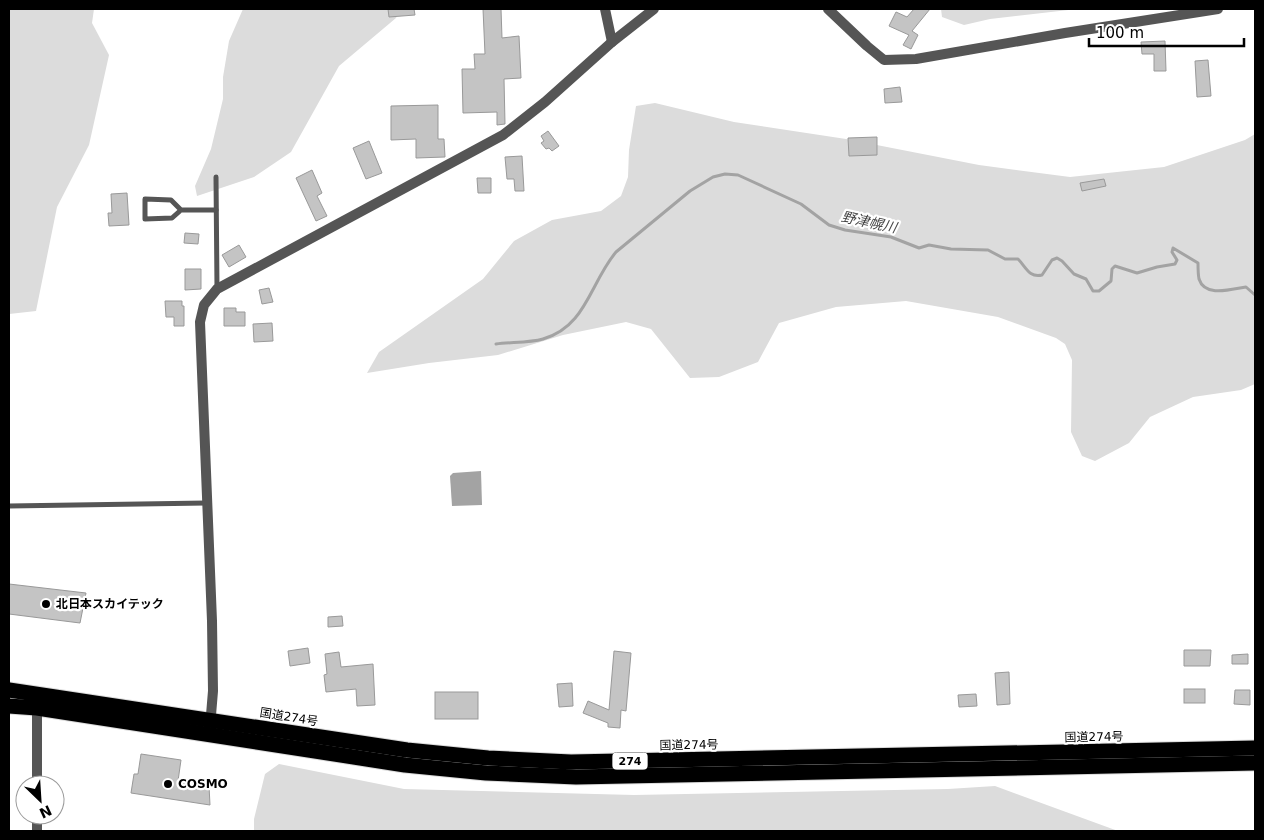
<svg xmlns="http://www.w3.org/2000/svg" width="1264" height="840" font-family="'DejaVu Sans','Noto Sans JP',sans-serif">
<rect width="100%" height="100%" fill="#fff"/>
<g fill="#dcdcdc">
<polygon points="9,9 94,9 92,23 109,55 89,145 57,207 36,311 9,314"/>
<polygon points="243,9 400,9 396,18 339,66 291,152 254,177 197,196 195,186 211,149 223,99 223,77 229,41"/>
<polygon points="941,9 1077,9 990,19 964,25 942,17"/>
<polygon points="655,103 734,122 846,139 979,165 1070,177 1164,167 1245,140 1255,134 1255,384 1241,390 1193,397 1150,417 1129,443 1095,461 1082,456 1071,432 1072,360 1065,344 1056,338 998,317 906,301 836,307 779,323 758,362 719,377 690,378 651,329 626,322 563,335 498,355 429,363 367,373 379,352 483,279 514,241 552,220 601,211 621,196 628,177 629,150 636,106"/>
<polygon points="279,764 404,789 634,795 948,789 995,786 1118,831 254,831 254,819 265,774"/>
</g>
<polygon fill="#a3a3a3" points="481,471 482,505 452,506 450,476 453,473"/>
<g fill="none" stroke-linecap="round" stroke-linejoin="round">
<path stroke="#a3a3a3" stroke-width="3" d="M496,344C511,342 529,343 543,339C586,327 590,283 616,252L690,191L713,177L725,174L738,175L801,204L829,225L845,230L891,237L919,248L929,245L951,249L988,250L1005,259H1018C1026,267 1029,278 1042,275L1052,260L1057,258L1062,261L1074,274L1086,279L1093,291H1099L1111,281L1112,269L1115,266L1137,273L1157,267L1175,264L1177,260L1172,252L1173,248L1198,263C1198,268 1198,274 1199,279C1205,298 1232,289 1246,287L1255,295"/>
</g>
<g fill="#c4c4c4" stroke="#999">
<polygon points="388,9 414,9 415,15 389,17"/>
<polygon points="483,9 501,9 502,38 519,36 521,78 504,79 505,124 497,125 497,112 463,113 462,69 475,69 474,54 485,54"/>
<polygon points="914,9 930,9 912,31 918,35 911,49 903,45 909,35 889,26 896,12 907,17"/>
<polygon points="1165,41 1166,71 1154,71 1154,54 1142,54 1141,42"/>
<polygon points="1208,60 1211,96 1197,97 1195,61"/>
<polygon points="900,87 902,102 885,103 884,89"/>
<polygon points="438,105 438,139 444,139 445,157 416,158 416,139 391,140 391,106"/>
<polygon points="548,131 559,146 552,151 549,148 546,149 541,143 544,141 541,136"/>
<polygon points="877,137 877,155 849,156 848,138"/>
<polygon points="369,141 382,173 366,179 353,148"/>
<polygon points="522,156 524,191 515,191 514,179 507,179 505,157"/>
<polygon points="312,170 322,193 317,196 327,216 316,221 296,178"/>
<polygon points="477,178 491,178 491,193 478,193"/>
<polygon points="1104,179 1106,186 1082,191 1080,183"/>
<polygon points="127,193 129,225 109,226 108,213 112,213 111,194"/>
<polygon points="185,233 199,234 198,244 184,243"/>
<polygon points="239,245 246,257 229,267 222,255"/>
<polygon points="185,269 201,269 201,289 185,290"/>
<polygon points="269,288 273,302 262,304 259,290"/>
<polygon points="165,301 182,301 182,306 184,306 184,326 174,326 174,317 166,317"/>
<polygon points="224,308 236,308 236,312 245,312 245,326 224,326"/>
<polygon points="272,323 273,341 254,342 253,324"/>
<polygon points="9,584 86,593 80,623 9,614"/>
<polygon points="342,616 343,626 328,627 328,617"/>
<polygon points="308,648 310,663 290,666 288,651"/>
<polygon points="1184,650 1211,650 1210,666 1184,666"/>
<polygon points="614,651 631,653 626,711 621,710 620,728 608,727 608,723 583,713 588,701 609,710"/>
<polygon points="339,652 341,667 373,664 375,705 357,706 356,689 326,692 324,675 327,674 325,654"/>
<polygon points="1248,654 1248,664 1232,664 1232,655"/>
<polygon points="1009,672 1010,704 997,705 995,673"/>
<polygon points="572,683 573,706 559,707 557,684"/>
<rect x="1184" y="689" width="21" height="14"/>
<polygon points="1235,690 1250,690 1250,705 1234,704"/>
<rect x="435" y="692" width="43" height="27"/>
<polygon points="976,694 977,706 959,707 958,695"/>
<polygon points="141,754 181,760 178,781 209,786 210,805 131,793 134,774 138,774"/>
</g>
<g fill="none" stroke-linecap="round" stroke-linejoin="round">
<defs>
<g id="highway">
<polyline points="9,690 407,750 488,758 571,762 1255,748"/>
<polyline points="9,706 37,708 405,765 486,773 576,777 1255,763"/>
</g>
</defs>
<use href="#highway" stroke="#dbdbdb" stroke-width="17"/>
<g stroke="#555" stroke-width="5">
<polyline points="216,177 217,288"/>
<polyline points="181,210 171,200 145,199 145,219 172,218 181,210 216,210"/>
<polyline points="9,506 206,503"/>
</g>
<g stroke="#555" stroke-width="10">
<polyline points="605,9 612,42"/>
<polyline points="828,9 867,46 884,60 916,59 1065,33 1218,9"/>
<polyline points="210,727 213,691 212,621 200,322 204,305 217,289 503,135 545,102 612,42 654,9"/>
<polyline points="37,785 37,704"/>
<polyline points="37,815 37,831"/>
</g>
<use href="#highway" stroke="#000" stroke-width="15"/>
</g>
<g fill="#000" stroke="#fff" stroke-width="2">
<circle cx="46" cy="604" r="5"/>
<circle cx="168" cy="784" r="5"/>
</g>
<g text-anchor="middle" stroke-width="4.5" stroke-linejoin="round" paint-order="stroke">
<rect fill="#fff" stroke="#4c4c4c" stroke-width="1" x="612.5" y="752.5" width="35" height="17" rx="4"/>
<g font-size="11" font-weight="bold" fill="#000">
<text x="630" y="765">274</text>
</g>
<g font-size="12" font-weight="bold" fill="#000" stroke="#fff" text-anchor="start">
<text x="56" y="608">北日本スカイテック</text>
<text x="178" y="788">COSMO</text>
</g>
<g font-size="12" fill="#000" stroke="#fff">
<text transform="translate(289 717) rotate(9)" y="4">国道274号</text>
<text transform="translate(1094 737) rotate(-1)" y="4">国道274号</text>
<text transform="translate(689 745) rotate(-1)" y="4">国道274号</text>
</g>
<g font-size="14" font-style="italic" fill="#444" stroke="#fff">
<text transform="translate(869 222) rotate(12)" y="5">野津幌川</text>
</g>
</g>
<rect width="1264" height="840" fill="none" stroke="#000000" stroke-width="20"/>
<g transform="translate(40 800) rotate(155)"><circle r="24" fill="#ffffff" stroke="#999999"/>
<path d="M0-4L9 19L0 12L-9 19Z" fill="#000000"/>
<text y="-8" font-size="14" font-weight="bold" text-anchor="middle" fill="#000000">N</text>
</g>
<path d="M1089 38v8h155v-8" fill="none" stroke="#000000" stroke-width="2.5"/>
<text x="1096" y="38" font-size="15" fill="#000000" stroke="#ffffff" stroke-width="4" paint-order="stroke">100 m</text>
</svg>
